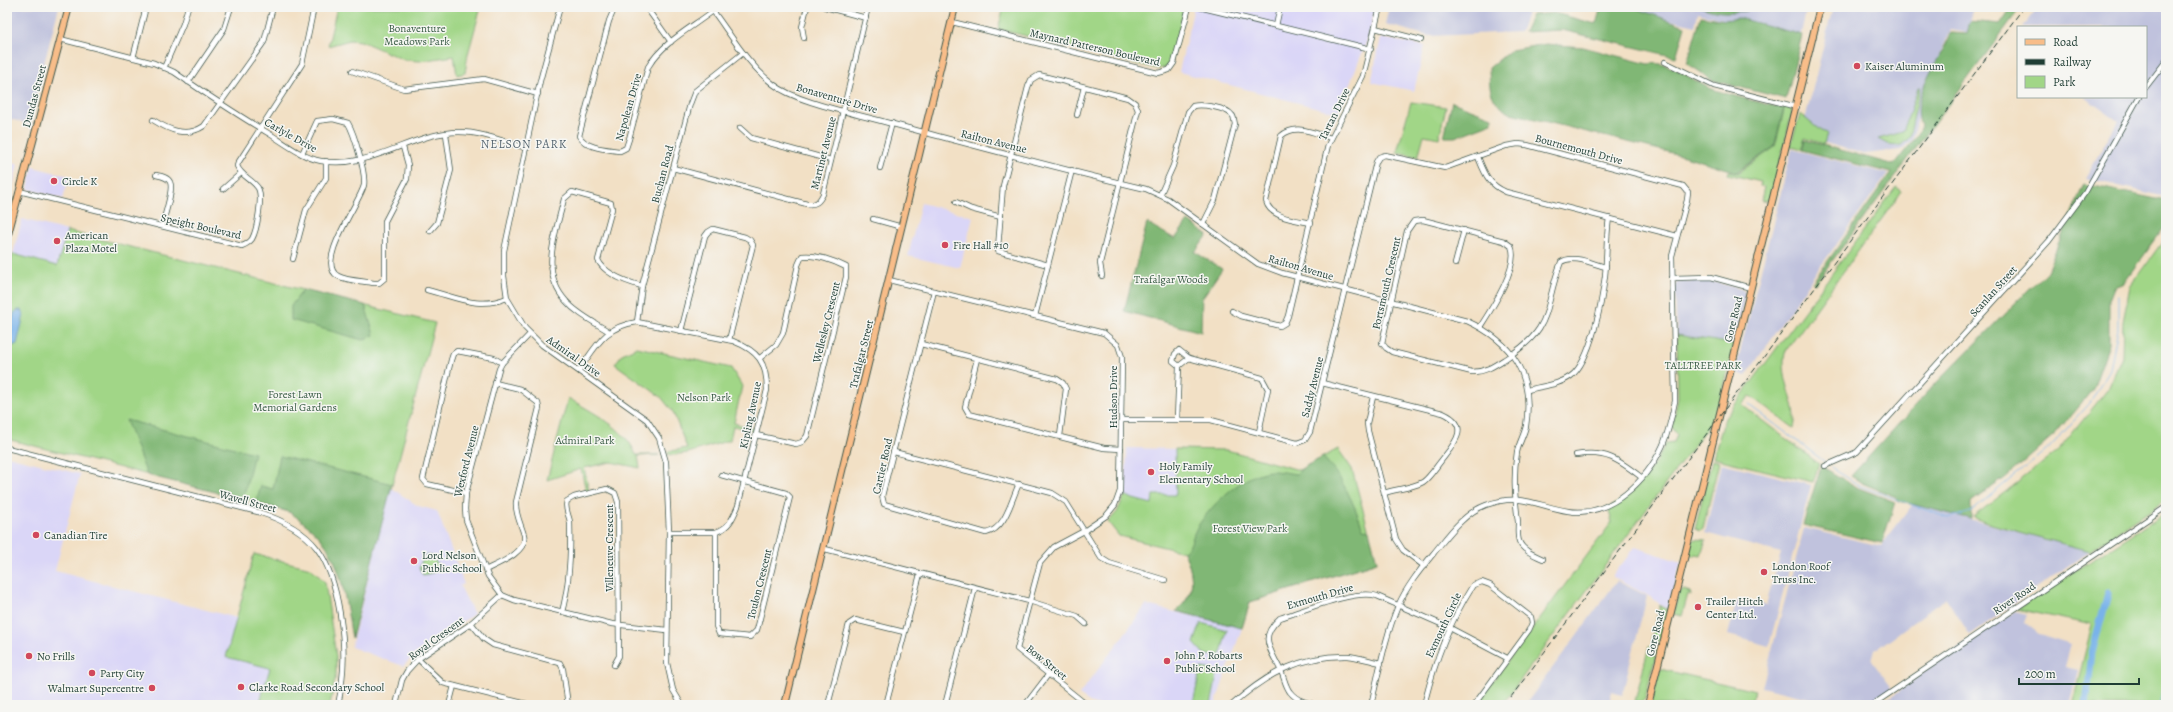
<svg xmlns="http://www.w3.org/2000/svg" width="2173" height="712" font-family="Alegreya,serif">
<rect width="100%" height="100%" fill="#f6f6f2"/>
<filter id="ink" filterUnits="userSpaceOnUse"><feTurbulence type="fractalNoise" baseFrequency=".025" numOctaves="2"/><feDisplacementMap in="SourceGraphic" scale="8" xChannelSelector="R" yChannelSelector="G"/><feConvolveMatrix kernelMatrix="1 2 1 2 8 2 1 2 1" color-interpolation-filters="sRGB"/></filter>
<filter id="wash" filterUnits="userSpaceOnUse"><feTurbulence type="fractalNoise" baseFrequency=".012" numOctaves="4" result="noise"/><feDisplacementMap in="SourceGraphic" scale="16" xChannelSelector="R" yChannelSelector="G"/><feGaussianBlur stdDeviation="0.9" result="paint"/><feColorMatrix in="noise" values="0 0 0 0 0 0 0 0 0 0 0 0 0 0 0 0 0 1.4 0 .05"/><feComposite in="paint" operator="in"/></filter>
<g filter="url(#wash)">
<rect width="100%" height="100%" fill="#f2e0c5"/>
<g fill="#dad6f7">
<polygon points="1194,7 1375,7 1369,36 1338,113 1179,72"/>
<polygon points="1381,38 1425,46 1414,91 1371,82"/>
<polygon points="7,161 18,164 7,209"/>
<polygon points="33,167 69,176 63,199 28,189"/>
<polygon points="921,203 973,217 960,268 908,256"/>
<polygon points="22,219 67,231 57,266 13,254"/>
<polygon points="1127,448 1175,449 1176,495 1153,495 1152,504 1133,499 1125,495"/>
<polygon points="7,456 80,474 55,571 237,618 226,657 270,668 259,705 7,705"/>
<polygon points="391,488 418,506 437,511 464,584 460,586 474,614 420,650 403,666 351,647"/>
<polygon points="1635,547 1681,562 1668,609 1647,595 1612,577"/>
<polygon points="1146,605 1242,628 1215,705 1094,705 1079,695"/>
</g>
<g fill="#c0c2dd">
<polygon points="7,7 59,7 28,124 7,118"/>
<polygon points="1389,7 1528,7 1528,11 1520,32 1429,36 1385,24"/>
<polygon points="1634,7 1807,7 1800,38 1698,13 1695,26 1633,11"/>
<polygon points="1833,7 1974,7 1967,33 1951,30 1928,80 1912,140 1901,150 1864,154 1801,136"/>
<polygon points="2038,7 2166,7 2166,197 2085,178 2118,121 2084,97 2146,97 2146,27 2023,27"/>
<polygon points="1792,149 1888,174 1817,271 1746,376 1735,372"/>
<polygon points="1707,280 1741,289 1745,292 1746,295 1734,344 1677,335 1675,287 1677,282"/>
<polygon points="1721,463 1811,485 1769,646 1728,635 1737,600 1766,605 1781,553 1705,533"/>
<polygon points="1913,504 2089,551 1970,635 1946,598 1875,650 1872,661 1892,688 1868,705 1838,705 1762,687 1804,528 1881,546"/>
<polygon points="1617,581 1647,596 1622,695 1612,692 1608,705 1525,705"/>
<polygon points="2015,611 2027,614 2024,622 2039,634 2071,644 2065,667 2078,670 2069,705 1880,705 1939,661"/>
</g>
<g fill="#a1d687" stroke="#608a5e">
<polygon points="337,7 481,7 468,54 465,73 457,75 454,56 420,61 404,60 361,41 350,40 328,46"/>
<polygon points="1004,7 1185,7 1172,60 1166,67 1158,69 998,29"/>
<polygon points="1918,88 1920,88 1909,138 1900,146 1889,145 1878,139 1903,132"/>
<polygon points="1411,102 1446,107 1439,138 1424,135 1418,157 1397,152"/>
<polygon points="1785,106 1791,109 1792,113 1771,196 1767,201 1761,200 1764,187 1760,186 1761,182 1728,174 1729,171 1738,173 1775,147"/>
<polygon points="1800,114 1821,131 1827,133 1824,144 1805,138 1801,149 1790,147"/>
<path d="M1896,187L1902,191L1785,352C1779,380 1800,406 1794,428L1750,396L1742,405L1819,464L1813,482L1713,458L1725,418Z"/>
<polygon points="67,231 435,323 378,538 251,501 7,439 7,276 13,254 57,266"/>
<polygon points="2166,237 2166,500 2089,551 1984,522 1973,517 2058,451 2108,389 2122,357 2123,322 2130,286"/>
<path d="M1677,335L1734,344L1718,413L1502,705H1475L1612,522L1608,508C1635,494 1653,470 1666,443L1674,442L1677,435L1672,427L1678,398Z"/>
<polygon points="637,347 731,368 742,386 734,423 755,429 755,431 733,426 730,440 688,453 669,455 667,452 687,448 673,412 661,397 615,364 622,354"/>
<path d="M568,398C592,412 626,428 636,455H659L638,456L640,468L611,462L584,468L589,490L586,491L581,469L547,480Z"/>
<path d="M1175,449L1227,450L1299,470L1338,449L1352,469L1377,562L1250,602L1242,628L1176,611C1197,594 1194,574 1184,552L1119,536L1108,522L1117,512L1125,495L1133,499L1152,504L1153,495H1176Z"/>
<polygon points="1712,460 1719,462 1703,528 1700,531 1695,528"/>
<polygon points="2166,512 2166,705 2072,705 2092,625 2017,609"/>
<polygon points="1695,539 1706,540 1701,555 1696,554 1694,557 1689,553 1691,542"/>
<polygon points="254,554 311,568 325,582 336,656 336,674 330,705 259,705 270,668 226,657"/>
<polygon points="428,555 434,557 438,567 435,572 423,575 419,568 423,558"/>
<polygon points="1684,590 1690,592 1691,595 1688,594 1682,616 1673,614 1679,592"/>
<polygon points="1660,605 1668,610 1659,642 1651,641"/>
<polygon points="1201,623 1227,630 1220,657 1204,654 1194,643"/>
<polygon points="1649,646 1657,651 1645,699 1642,702 1635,701"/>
<polygon points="1201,668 1218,671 1211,705 1193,703"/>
<polygon points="1660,669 1755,691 1750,705 1651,705"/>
</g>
<g fill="#80b774" stroke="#507a54">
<polygon points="1601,7 1632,7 1685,26 1676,57 1562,30 1524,32 1532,15 1554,13 1596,24"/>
<path d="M1701,7H1748L1747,11C1726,12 1721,14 1701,7Z"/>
<path d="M2012,7H2021L1815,284L1812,283L1891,173L1802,150L1805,140L1894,165L1916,137L1921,126C1909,96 1940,61 1951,33L1967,34L1970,21L2000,24Z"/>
<polygon points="1701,16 1725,20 1739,18 1802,35 1786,99 1712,80 1687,63"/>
<path d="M1546,44L1583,47L1648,64C1672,60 1691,81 1712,89C1736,97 1760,103 1784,108L1774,147L1737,172L1688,157L1507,112C1488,96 1490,91 1489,68L1511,50Z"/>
<polygon points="1452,102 1492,117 1492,123 1455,137 1444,137"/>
<polygon points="2084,184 2166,201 2166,225 2124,283 2114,287 2109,300 2109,344 2093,389 2056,433 2005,478 1971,502 1971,519 1899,501 1896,497 1862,483 1851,476 1936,383 2047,271"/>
<polygon points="1188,221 1208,235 1195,252 1222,269 1202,298 1201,332 1124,311 1147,223 1175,239"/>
<polygon points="303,290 365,305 374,335 363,340 291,320 291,306"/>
<polygon points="126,420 254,453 243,499 147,475"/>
<path d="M280,456L392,484L352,638C344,595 342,550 304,523C299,519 294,515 289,512C278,508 267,506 256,503L261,486L273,489Z"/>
<path d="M1323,457C1342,477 1354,503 1363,529L1369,530L1377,562L1250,602L1242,628L1176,611C1197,594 1194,574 1184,552C1194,544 1191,536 1198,526C1212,504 1244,473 1271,471C1279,471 1288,473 1296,474L1304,467Z"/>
<polygon points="1821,466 1856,487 1895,502 1882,543 1803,525"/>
</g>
<polygon fill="#79b3ea" stroke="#4c788f" points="18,310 21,310 24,315 17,344 12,346 7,342 14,313"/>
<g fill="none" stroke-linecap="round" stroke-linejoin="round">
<g stroke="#79b3ea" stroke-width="1">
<polyline points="1749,405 1825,462"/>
<polyline points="1831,467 1860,486 1948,518 1970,512 2051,446 2090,403 2110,369 2118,329 2118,295"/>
<polyline points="2160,705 2166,677"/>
</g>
<polyline stroke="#79b3ea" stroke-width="7" points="2086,705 2092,653 2108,594"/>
</g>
</g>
<g filter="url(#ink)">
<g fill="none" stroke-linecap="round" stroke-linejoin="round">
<defs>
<g id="minor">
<polyline points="560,7 540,81 504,251 504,276 507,298 525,328 542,345 647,420 659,438 666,462 669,532 667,663 673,690 682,705"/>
<path d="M615,7L609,21L579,136C587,149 606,149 620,151L626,148L629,139L648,67C663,42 691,28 713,11"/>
<polyline points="646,7 671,42"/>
<path d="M710,7C730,33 747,64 773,84C797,103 854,113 885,122C972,145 1059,169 1146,189L1168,199L1258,264L1282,273L1467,321C1513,342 1534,375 1526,426C1524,435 1519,443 1517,452C1513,476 1515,498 1518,522C1518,528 1517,535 1519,541C1522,550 1534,555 1543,559"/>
<polyline points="825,7 866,18"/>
<polyline points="1199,7 1371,49"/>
<polyline points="952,22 1158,73 1169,70 1174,63 1189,7"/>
<polyline points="1276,26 1280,7"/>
<polyline points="1375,28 1421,40"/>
<polyline points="804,38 802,27 807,7"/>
<path d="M60,39L154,63L174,72C206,94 239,116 273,136C287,145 304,158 321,161C372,170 412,132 459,132C482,132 505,142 527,148"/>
<polyline points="133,58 146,7"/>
<polyline points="1665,62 1714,86 1797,107"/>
<polyline points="164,68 183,24 188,7"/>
<polyline points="352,71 404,89 484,79 538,94"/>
<polyline points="188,82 224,29 231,7"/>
<polyline points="2146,87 2166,61"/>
<polyline points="1077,115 1084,87"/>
<path d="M153,120C169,130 186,138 204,126L264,42L273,7"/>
<polyline points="740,128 751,138 831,160"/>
<path d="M302,154L317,121L333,119L348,123C354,133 366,173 364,185C361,201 314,263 338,276C347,281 363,281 374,283H379L385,278V221L407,179L408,165L403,147"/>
<path d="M1478,157C1485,174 1488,184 1506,192L1677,236"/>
<path d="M673,168L807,204C816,205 819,202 823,194L868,7"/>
<polyline points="880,168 892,123"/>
<path d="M156,175C161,176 168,177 170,182C174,190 164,216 162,226"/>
<polyline points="223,189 240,174"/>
<path d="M19,191L242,246C247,244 249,243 252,239C257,230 263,197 258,188C252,179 242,177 237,166L238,163L302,64L314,7"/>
<path d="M1160,195L1173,166L1188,112L1193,106C1201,104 1226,107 1232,115C1234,116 1234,121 1235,124L1215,200L1203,224"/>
<polyline points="956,202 971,209 1001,217"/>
<polyline points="873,219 902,227"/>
<path d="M1311,223C1296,220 1270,218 1266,201L1281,136C1296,123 1314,133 1331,138"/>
<polyline points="430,231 437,223 451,170 446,134"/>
<polyline points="293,259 306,210 326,178 326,161"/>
<polyline points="1455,264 1464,230"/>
<polyline points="1048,265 998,251 998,248 1003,186 1028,87 1031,80 1039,75 1128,98 1135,103 1138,110 1100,263 1102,276"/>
<polyline points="1672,278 1711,277 1751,288"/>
<polyline points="889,280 1104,333 1118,345 1122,357 1120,491 1115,505 1106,516 1084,531 1054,547 1040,563 1017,649 1087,705"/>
<path d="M427,290C456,297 478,310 507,298"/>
<path d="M934,291L882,496L884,504L986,533C1006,529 1011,500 1019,484"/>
<polyline points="1232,311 1241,316 1280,326 1285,323 1288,316 1328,145 1363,76 1380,7"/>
<polyline points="1035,316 1072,170"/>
<polyline points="637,322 642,286 690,104 695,91 743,53"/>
<path d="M1480,327C1491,310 1520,266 1511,246L1504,241L1423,220L1414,221L1407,231L1382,343L1386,348L1392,352L1472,372C1485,372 1494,366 1505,359C1556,326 1542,311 1561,262C1573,254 1593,264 1606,267"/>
<path d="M608,331C594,322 577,314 566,301C539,272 556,233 564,199L572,192L611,203L612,209L598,260C605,275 627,282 642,286"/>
<polyline points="681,331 705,236 708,232 713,229 745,237 750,240 753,245 729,340"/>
<polyline points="530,334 502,363 499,369 466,493 465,509 466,520 488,576 502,595 514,600 612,624 667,630"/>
<polyline points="921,344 1057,379 1063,383 1066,389 1060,436"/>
<polyline points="977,359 965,407 969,414 1104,448 1121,449"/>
<polyline points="1179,366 1173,361 1175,354 1179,350 1189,358"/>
<path d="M579,370C597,345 604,327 637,322L733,341C758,351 767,362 767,390L738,506C733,518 729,528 716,532H669"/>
<path d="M1322,383L1443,413C1472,426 1454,444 1441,461C1436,467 1430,477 1423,482C1412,488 1396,489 1384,493"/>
<path d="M1528,390C1542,386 1559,385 1571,376C1591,361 1602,301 1605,276C1607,257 1606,238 1609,218"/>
<polyline points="1373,397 1367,423 1368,431 1396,539 1403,550 1424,566"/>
<polyline points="1177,419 1179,366 1189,358 1262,378 1268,389 1259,432"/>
<path d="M1122,420H1211L1297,443L1305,440L1310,432L1376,162L1379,157L1385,155L1445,168L1506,146L1518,144L1527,145L1683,186L1688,192L1687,200L1672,256L1675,401C1672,416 1669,430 1663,445C1647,480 1611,518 1568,511C1537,506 1520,492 1486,505C1467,512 1453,529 1441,544C1426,563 1408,583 1398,606C1385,637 1379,672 1371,705"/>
<path d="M756,435L796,444L802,442L807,436L846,277V267C835,261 815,254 802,256L798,265L783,333L776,345L760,358"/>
<path d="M7,448L258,512C315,530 331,557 340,614C345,647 345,672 338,705"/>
<polyline points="894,452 1052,493 1066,502 1101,558 1109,563 1165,580"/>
<path d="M1576,455C1606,450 1619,460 1641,477"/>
<polyline points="1825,466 1857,452 2049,241 2085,193 2139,97"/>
<polyline points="466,493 427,484 423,479 451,360 453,354 457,351 494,358 502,363"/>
<polyline points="716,532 716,626 719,634 750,637 757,630 790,497 786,493 721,475"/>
<polyline points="825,549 1029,601 1077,616 1086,624"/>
<path d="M485,570C497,564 528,553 524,535C521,524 515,514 516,502L539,408L538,403L520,389L495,383"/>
<path d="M562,612C570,582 571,553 570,522C569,515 564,508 567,501L574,497L607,489L615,493L618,502L619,656L614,665"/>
<polyline points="471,623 484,639 493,645 560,663 563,669 568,705"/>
<polyline points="418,659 443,683 531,705"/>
<polyline points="396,705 402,680 407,671 418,659 469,625 502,595"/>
<polyline points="449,705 454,686"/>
<polyline points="828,705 849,624 855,620 904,632"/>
<polyline points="886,705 920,574"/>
<polyline points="945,705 975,588"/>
<polyline points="1025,705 1048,675"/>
<path d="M1232,705C1266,674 1301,655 1348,656C1359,657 1371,661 1381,663"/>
<path d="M1318,705C1308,703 1297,701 1290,692C1285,686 1284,676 1280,669C1269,647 1259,637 1280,618C1305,610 1355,589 1377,596L1450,628L1507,658"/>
<path d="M1426,705L1425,701C1436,658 1449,623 1473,585L1482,582L1490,585L1531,617L1532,623L1529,630L1474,705"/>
<polyline points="1872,705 2166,507"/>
</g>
<g id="major">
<polyline points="7,238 69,7"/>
<polyline points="785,705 955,7"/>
<polyline points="1648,705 1820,7"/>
</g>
</defs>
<use href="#minor" stroke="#3f554a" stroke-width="6"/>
<use href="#major" stroke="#3f554a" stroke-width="8"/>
<use href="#minor" stroke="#fff" stroke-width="4.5"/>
<use href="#major" stroke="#f8bd89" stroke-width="6"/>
<polyline stroke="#1f3d34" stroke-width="1" stroke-dasharray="6 3" stroke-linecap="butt" points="1505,705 2024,7"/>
</g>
</g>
<g fill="#d1495b" stroke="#f6f6f2" stroke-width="1.5">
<circle cx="1857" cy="66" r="4"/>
<circle cx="54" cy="181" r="4"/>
<circle cx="57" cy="241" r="4"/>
<circle cx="945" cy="245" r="4"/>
<circle cx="1151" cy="472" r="4"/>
<circle cx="36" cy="535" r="4"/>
<circle cx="414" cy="561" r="4"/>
<circle cx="1764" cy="572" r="4"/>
<circle cx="1698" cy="607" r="4"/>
<circle cx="29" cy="656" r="4"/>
<circle cx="1167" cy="661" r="4"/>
<circle cx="92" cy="673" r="4"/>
<circle cx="241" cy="687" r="4"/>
<circle cx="152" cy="688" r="4"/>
</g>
<g text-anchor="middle" stroke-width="3" stroke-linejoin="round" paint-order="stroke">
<g font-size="11" fill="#395c45" stroke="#f6f6f2">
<text x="417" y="32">Bonaventure<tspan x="417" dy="13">Meadows Park</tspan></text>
<text x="1171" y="283">Trafalgar Woods</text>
<text x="1703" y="369">TALLTREE PARK</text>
<text x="295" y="398">Forest Lawn<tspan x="295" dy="13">Memorial Gardens</tspan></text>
<text x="704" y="401">Nelson Park</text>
<text x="585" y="444">Admiral Park</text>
<text x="1250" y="532">Forest View Park</text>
</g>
<g font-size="11" fill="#1f3d34" stroke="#f6f6f2">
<text transform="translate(1095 47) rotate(13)" y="4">Maynard Patterson Boulevard</text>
<text transform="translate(34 96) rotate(-75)" y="4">Dundas Street</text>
<text transform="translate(837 98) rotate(16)" y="4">Bonaventure Drive</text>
<text transform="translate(628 107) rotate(-74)" y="4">Napolean Drive</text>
<text transform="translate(1334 114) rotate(-64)" y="4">Tartan Drive</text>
<text transform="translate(291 135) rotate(29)" y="4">Carlyle Drive</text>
<text transform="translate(994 141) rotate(14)" y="4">Railton Avenue</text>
<text transform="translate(1579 149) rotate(15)" y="4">Bournemouth Drive</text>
<text transform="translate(823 153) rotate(-76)" y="4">Martinet Avenue</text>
<text transform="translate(662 174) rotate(-75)" y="4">Buchan Road</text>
<text transform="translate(201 226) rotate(13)" y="4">Speight Boulevard</text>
<text transform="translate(1301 267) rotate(16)" y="4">Railton Avenue</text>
<text transform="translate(1386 283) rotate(-77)" y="4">Portsmouth Crescent</text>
<text transform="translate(1993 291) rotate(-48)" y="4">Scanlan Street</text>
<text transform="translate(1733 319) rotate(-76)" y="4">Gore Road</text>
<text transform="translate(826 322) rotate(-76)" y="4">Wellesley Crescent</text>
<text transform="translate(861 354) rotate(-76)" y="4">Trafalgar Street</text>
<text transform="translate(574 356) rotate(35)" y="4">Admiral Drive</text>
<text transform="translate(1312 387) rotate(-76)" y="4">Saddy Avenue</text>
<text transform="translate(1113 397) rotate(-90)" y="4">Hudson Drive</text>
<text transform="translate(750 415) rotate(-78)" y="4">Kipling Avenue</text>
<text transform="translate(466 461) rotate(-76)" y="4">Wexford Avenue</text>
<text transform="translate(882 466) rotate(-77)" y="4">Cartier Road</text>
<text transform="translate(248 501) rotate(15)" y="4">Wavell Street</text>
<text transform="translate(609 548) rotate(-90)" y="4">Villeneuve Crescent</text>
<text transform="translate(759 584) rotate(-76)" y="4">Toulon Crescent</text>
<text transform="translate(1320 596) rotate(-16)" y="4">Exmouth Drive</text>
<text transform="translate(2014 598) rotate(-34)" y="4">River Road</text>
<text transform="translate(1443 625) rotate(-65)" y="4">Exmouth Circle</text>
<text transform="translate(1655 633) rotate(-76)" y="4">Gore Road</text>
<text transform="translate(436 638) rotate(-36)" y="4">Royal Crescent</text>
<text transform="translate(1047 662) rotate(39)" y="4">Bow Street</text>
</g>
<g font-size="11" fill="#1f3d34" stroke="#f6f6f2" text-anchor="start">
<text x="1865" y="70">Kaiser Aluminum</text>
<text x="62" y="185">Circle K</text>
<text x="65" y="239">American<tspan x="65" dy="13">Plaza Motel</tspan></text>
<text x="953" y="249">Fire Hall #10</text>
<text x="1159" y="470">Holy Family<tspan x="1159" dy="13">Elementary School</tspan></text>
<text x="44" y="539">Canadian Tire</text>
<text x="422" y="559">Lord Nelson<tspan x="422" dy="13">Public School</tspan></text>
<text x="1772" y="570">London Roof<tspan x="1772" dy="13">Truss Inc.</tspan></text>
<text x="1706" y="605">Trailer Hitch<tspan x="1706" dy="13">Center Ltd.</tspan></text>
<text x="1175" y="659">John P. Robarts<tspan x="1175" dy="13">Public School</tspan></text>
<text x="37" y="660">No Frills</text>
<text x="100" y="677">Party City</text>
<text x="249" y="691">Clarke Road Secondary School</text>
<text x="144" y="692" text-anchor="end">Walmart Supercentre</text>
</g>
<g font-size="12" letter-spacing="1" fill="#566670" stroke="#f6f6f2">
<text x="524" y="148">NELSON PARK</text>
</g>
</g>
<rect width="2173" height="712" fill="none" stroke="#f6f6f2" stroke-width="24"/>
<rect x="2017" y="26" width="130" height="72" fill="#f6f6f2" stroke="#a0aca6"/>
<rect x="2025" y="39" width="20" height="6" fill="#f8bd89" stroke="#a0aca6"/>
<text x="2053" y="46" font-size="12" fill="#1f3d34">Road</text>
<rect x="2025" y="59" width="20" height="6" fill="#1f3d34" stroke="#a0aca6"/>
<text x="2053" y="66" font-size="12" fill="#1f3d34">Railway</text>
<rect x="2025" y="76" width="20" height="12" fill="#a1d687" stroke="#a0aca6"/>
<text x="2053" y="86" font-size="12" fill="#1f3d34">Park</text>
<path d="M2019 678v6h120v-6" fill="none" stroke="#1f3d34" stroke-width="2"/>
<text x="2025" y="678" font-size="12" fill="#1f3d34" stroke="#f6f6f2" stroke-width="3" paint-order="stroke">200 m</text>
</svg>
